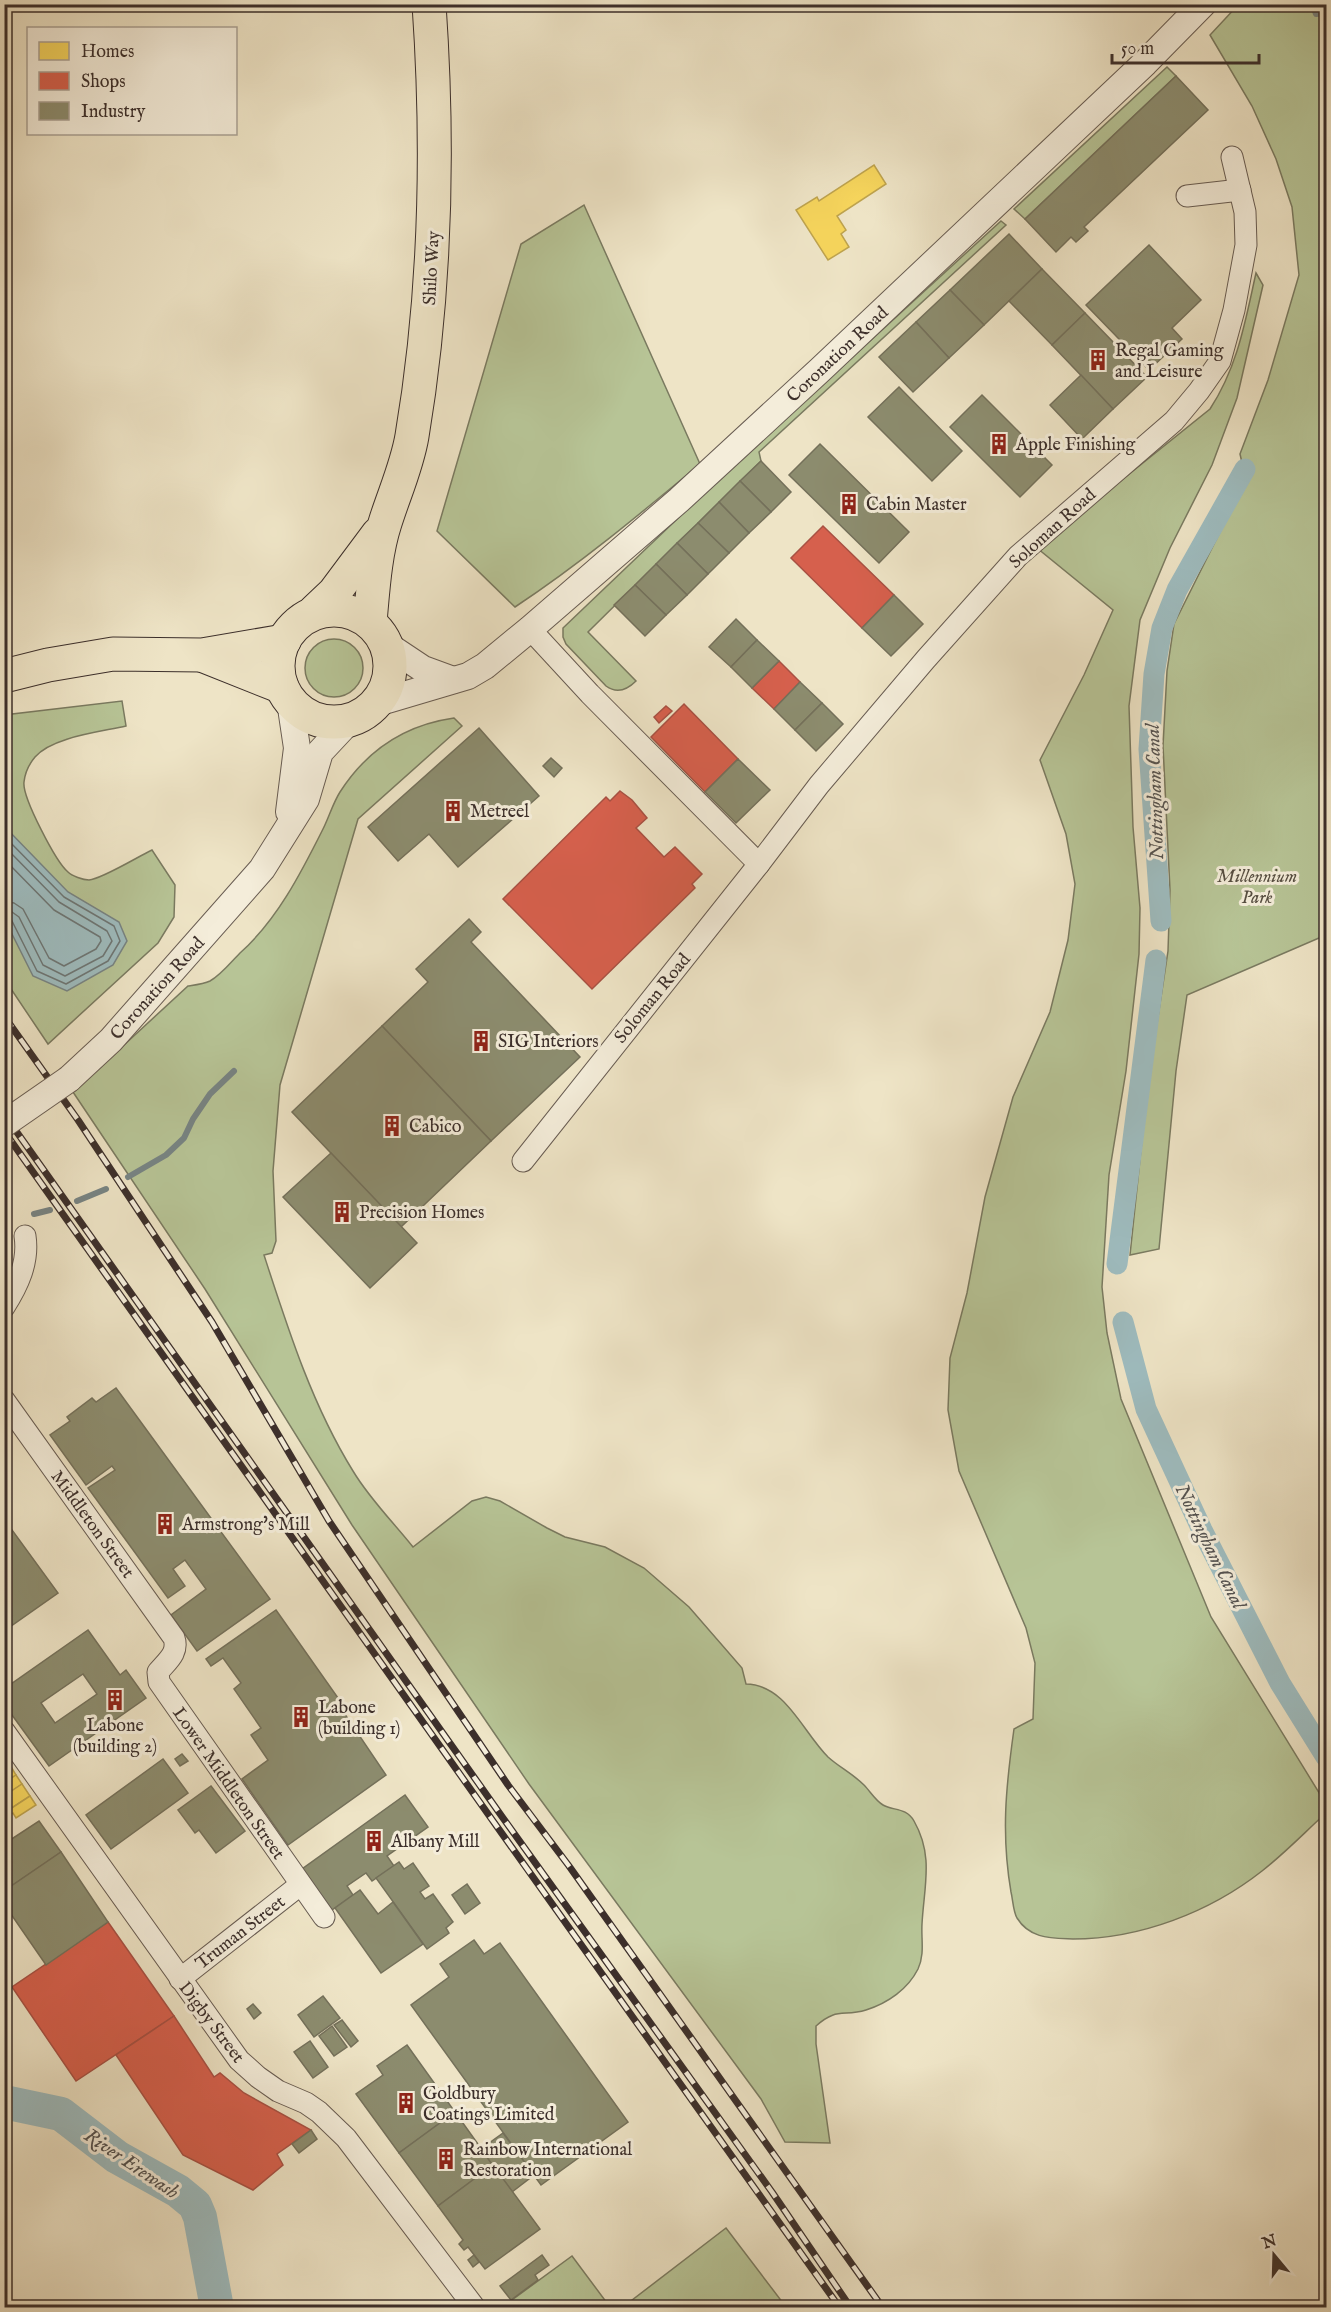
<svg xmlns="http://www.w3.org/2000/svg" width="1331" height="2312" font-family="'IM FELL English',serif">
<rect width="100%" height="100%" fill="#eee4c6"/>
<filter id="stains"><feTurbulence type="fractalNoise" baseFrequency=".00333" numOctaves="4"/><feColorMatrix values="0 0 0 0 .2 0 0 0 0 .09 0 0 0 0 .02 0 0 0 .5 -.17"/></filter>
<radialGradient id="worn" r=".72"><stop offset=".6" stop-color="#630" stop-opacity="0"/><stop offset="1" stop-color="#630" stop-opacity=".3"/></radialGradient>
<g fill="#b7c496" stroke="#7a7a60" stroke-width="1.5">
<polygon points="1238,5 1326,5 1326,935 1187,995 1176,1071 1159,1249 1130,1255 1148,1083 1168,951 1170,890 1163,746 1167,671 1174,624 1246,480 1240,454 1268,380 1299,275 1292,207 1276,159 1252,106 1210,35"/>
<polygon points="1167,67 1176,76 1025,219 1014,209"/>
<path d="M584,205L700,464C640,514 580,564 515,607L437,531L521,244Z"/>
<path d="M1001,221L1006,225L759,452L761,461L588,632L636,681C627,690 617,694 606,686L566,644L563,637V628L718,480Z"/>
<path d="M1256,273L1263,285L1237,398L1212,465L1170,548L1140,620L1129,706L1133,827L1140,908L1139,954L1126,1071L1109,1175L1102,1287L1107,1333L1121,1399L1211,1617L1326,1804V1813C1305,1832 1285,1853 1262,1871C1210,1912 1140,1939 1073,1939C1051,1938 1030,1939 1017,1918C1013,1911 1013,1900 1011,1892C1001,1834 1006,1786 1014,1729L1033,1719L1035,1663L1026,1628L959,1471L948,1410L950,1358L967,1293L985,1197L1013,1097L1050,1012L1068,940L1075,884L1066,834L1040,760L1084,675L1113,610L1037,548L1210,409C1238,366 1245,322 1256,273Z"/>
<circle cx="334" cy="668" r="29"/>
<path d="M122,701L126,726C100,732 52,737 35,757C30,763 25,773 24,782C22,797 56,862 68,872C72,876 83,880 89,880C102,879 139,856 152,850L175,885L174,917L158,943L48,1044L5,980L4,715Z"/>
<path d="M454,718L462,726L358,819L280,1085L273,1171L276,1241L272,1253L264,1255C288,1329 312,1405 353,1471C369,1498 393,1522 413,1547L472,1501L486,1497L500,1501L547,1528L565,1537L605,1547L644,1568L689,1607L742,1668L746,1684C786,1685 802,1731 828,1757C839,1767 853,1774 864,1785C870,1791 875,1800 883,1805C893,1811 906,1807 914,1821C934,1856 924,1886 922,1924C921,1939 925,1954 918,1969C908,1989 888,2003 866,2010C843,2017 837,2007 816,2026V2044L830,2143L785,2142L761,2099L529,1784L352,1525L205,1289L73,1092L188,986C195,985 204,984 210,981C221,975 231,962 240,953C277,920 301,873 323,829C329,817 333,803 340,792C367,750 405,725 454,718Z"/>
<polygon points="726,2228 786,2307 623,2307"/>
<polygon points="572,2256 610,2307 501,2308"/>
</g>
<polygon fill="#9ebcbf" stroke="#778484" stroke-width="1.5" points="5,827 68,892 119,922 127,941 113,965 67,991 33,976 5,920"/>
<g fill="#f6d55c" stroke="#bea34d" stroke-width="1.5">
<polygon points="874,165 886,184 837,216 846,230 841,234 849,247 828,260 796,210 817,197 819,201"/>
<polygon points="10,1765 16,1775 4,1783 4,1769"/>
<polygon points="16,1775 22,1784 4,1796 4,1783"/>
<polygon points="22,1784 30,1796 4,1813 4,1796"/>
<polygon points="30,1796 36,1805 16,1818 13,1813 6,1818 4,1813"/>
</g>
<g fill="#d6604d" stroke="#a85143" stroke-width="1.5">
<polygon points="823,526 894,595 862,628 791,558"/>
<polygon points="779,661 800,682 774,709 752,688"/>
<polygon points="684,704 738,759 705,792 651,737"/>
<polygon points="666,706 672,711 659,723 654,717"/>
<polygon points="620,791 632,800 647,818 636,828 664,857 675,847 702,874 692,884 695,888 592,989 503,899 606,797 610,801"/>
<polygon points="108,1922 174,2016 76,2081 12,1987"/>
<polygon points="174,2016 214,2077 220,2073 244,2093 311,2130 277,2154 283,2165 253,2190 183,2155 116,2055"/>
</g>
<g fill="#8c8c6e" stroke="#74705a" stroke-width="1.5" fill-rule="evenodd">
<polygon points="1176,76 1208,110 1084,227 1088,231 1076,242 1071,237 1056,252 1025,219"/>
<polygon points="1009,234 1042,269 984,325 950,290"/>
<polygon points="1149,245 1201,300 1172,328 1182,339 1149,370 1086,305"/>
<polygon points="1042,269 1085,313 1052,345 1009,301"/>
<polygon points="950,290 984,325 949,358 916,322"/>
<polygon points="1085,313 1147,377 1113,409 1052,345"/>
<polygon points="916,322 949,358 913,392 879,357"/>
<polygon points="1081,375 1113,409 1082,439 1050,405"/>
<polygon points="899,387 962,451 932,481 868,417"/>
<polygon points="982,395 1052,465 1020,497 950,427"/>
<polygon points="820,444 909,532 879,563 789,475"/>
<polygon points="761,461 791,492 771,512 740,481"/>
<polygon points="740,481 771,512 749,533 719,502"/>
<polygon points="719,502 749,533 729,553 698,523"/>
<polygon points="698,523 729,553 708,574 677,543"/>
<polygon points="677,543 708,574 687,595 656,564"/>
<polygon points="656,564 687,595 666,615 635,585"/>
<polygon points="635,585 666,615 645,636 614,605"/>
<polygon points="894,595 923,624 891,656 862,628"/>
<polygon points="736,619 757,640 731,667 709,647"/>
<polygon points="757,640 779,661 752,688 731,667"/>
<polygon points="800,682 822,703 795,730 774,709"/>
<polygon points="822,703 843,724 816,751 795,730"/>
<polygon points="479,728 539,796 458,867 429,834 398,861 368,827"/>
<polygon points="551,758 562,768 554,777 543,766"/>
<polygon points="738,759 770,790 736,823 705,792"/>
<polygon points="469,919 481,932 471,942 580,1057 491,1141 382,1026 428,982 416,969"/>
<polygon points="382,1026 491,1141 401,1227 292,1112"/>
<polygon points="331,1153 417,1243 370,1288 283,1197"/>
<polygon points="116,1388 270,1599 197,1651 171,1615 206,1589 185,1560 173,1569 185,1586 168,1598 88,1488 115,1470 112,1466 86,1485 50,1435 70,1421 67,1417 92,1398 96,1402"/>
<polygon points="4,1519 58,1593 4,1631"/>
<polygon points="276,1610 343,1705 340,1707 386,1775 288,1845 242,1779 268,1760 251,1735 261,1728 234,1689 241,1683 223,1658 211,1666 206,1659"/>
<path d="M88,1630L120,1675L126,1670L146,1698L49,1766L4,1704V1689ZM83,1674L97,1694L55,1723L41,1703Z"/>
<polygon points="182,1754 188,1761 180,1766 175,1759"/>
<polygon points="163,1759 188,1793 111,1849 86,1815"/>
<polygon points="211,1786 245,1831 216,1853 199,1830 195,1833 178,1810"/>
<polygon points="405,1795 428,1827 387,1856 394,1866 372,1881 366,1873 347,1886 353,1895 332,1910 302,1869"/>
<polygon points="39,1821 61,1852 4,1891 4,1844"/>
<polygon points="61,1852 108,1922 46,1965 4,1904 4,1891"/>
<polygon points="399,1862 404,1869 413,1863 429,1886 420,1892 425,1899 433,1894 453,1922 446,1928 449,1933 427,1949 376,1878"/>
<polygon points="467,1884 480,1903 465,1914 452,1895"/>
<polygon points="360,1890 378,1914 393,1902 423,1944 381,1973 335,1908"/>
<polygon points="474,1940 484,1954 500,1943 628,2122 541,2185 411,2005 449,1977 440,1964"/>
<polygon points="323,1996 340,2018 314,2037 298,2015"/>
<polygon points="253,2004 261,2013 254,2019 247,2009"/>
<polygon points="342,2020 358,2041 351,2047 334,2025"/>
<polygon points="332,2026 347,2047 334,2056 319,2036"/>
<polygon points="310,2041 328,2067 313,2078 294,2052"/>
<polygon points="407,2045 455,2112 399,2153 356,2094 383,2075 377,2066"/>
<polygon points="455,2112 493,2165 438,2206 399,2153"/>
<polygon points="311,2130 317,2139 299,2153 292,2144"/>
<polygon points="503,2133 534,2175 512,2192 481,2149"/>
<polygon points="493,2165 540,2229 485,2269 468,2247 464,2250 459,2244 463,2240 438,2206"/>
<polygon points="474,2255 479,2262 473,2267 468,2260"/>
<polygon points="542,2255 549,2265 535,2275 538,2280 511,2300 500,2286"/>
</g>
<g fill="none" stroke-linecap="round" stroke-linejoin="round">
<g stroke="#6d7675" stroke-width="1.5">
<polyline points="4,836 64,897 114,926 120,941 108,961 66,984 37,971 12,921 4,918"/>
<polyline points="4,846 59,902 107,931 112,941 103,956 65,976 43,965 19,917 12,912 4,910"/>
<polyline points="4,859 54,910 100,937 101,941 96,949 64,966 49,958 23,909 14,903 4,901"/>
</g>
<g stroke="#778484" stroke-width="6">
<polyline points="1312,4 1316,14 1326,13"/>
<polyline points="128,1177 166,1155 184,1138 193,1119 210,1094 234,1071"/>
<polyline points="77,1201 106,1189"/>
<polyline points="34,1214 50,1210"/>
</g>
<g stroke="#9ebcbf" stroke-width="21">
<polyline points="1161,921 1149,749 1154,674 1162,628 1177,590 1245,469"/>
<polyline points="1117,1264 1156,960"/>
<polyline points="1123,1322 1146,1409 1202,1530 1280,1683 1326,1757"/>
</g>
<polyline stroke="#9ebcbf" stroke-width="34" points="4,2102 61,2114 117,2157 178,2191 195,2205 200,2217 217,2308"/>
<defs>
<g id="minor">
<polyline points="1187,196 1240,190"/>
<polyline points="530,629 590,694 759,864"/>
<polyline points="523,1161 759,864 819,785 926,659 1018,556 1174,421 1199,391 1220,361 1234,310 1246,245 1245,212 1232,157"/>
<path d="M4,1307C18,1285 29,1262 25,1236"/>
<path d="M4,1400L174,1638C179,1653 167,1661 158,1672L159,1682L324,1917"/>
<polyline points="4,1731 239,2060 258,2077 278,2091 306,2103 319,2112 346,2138 475,2308"/>
<polyline points="180,1979 300,1885"/>
</g>
<g id="tertiary">
<polyline points="387,645 423,669 453,680"/>
<polyline points="377,703 468,676 485,666 530,629 679,500 820,370 1145,63 1203,4"/>
<polyline points="289,812 297,748 290,701"/>
<polyline points="69,1079 111,1040 262,869 306,799 320,752 349,721"/>
</g>
<g id="primary">
<circle cx="334" cy="666" r="56"/>
<polyline points="315,611 334,593 378,534"/>
<path d="M370,622C373,589 375,554 385,523C394,494 407,466 412,436C436,293 439,148 429,4"/>
<polyline points="204,656 282,687"/>
<polyline points="4,676 48,665 113,654 202,655 284,641"/>
</g>
</defs>
<use href="#minor" stroke="#685c52" stroke-width="23"/>
<use href="#tertiary" stroke="#685c52" stroke-width="28"/>
<use href="#primary" stroke="#3c2f2b" stroke-width="35"/>
<use href="#minor" stroke="#f4edda" stroke-width="21"/>
<use href="#tertiary" stroke="#f4edda" stroke-width="26"/>
<use href="#primary" stroke="#eee4c6" stroke-width="33"/>
<defs>
<g id="rail">
<polyline points="4,1016 78,1120 212,1322 329,1521 508,1785 569,1866 883,2308"/>
<polyline points="4,1114 503,1818 772,2192 851,2308"/>
<polyline points="4,1131 493,1821 840,2308"/>
</g>
</defs>
<use href="#rail" stroke="#3c2f2b" stroke-width="7"/>
<use href="#rail" stroke="#f4edda" stroke-width="4.5" stroke-dasharray="14" stroke-linecap="butt"/>
<defs>
<polyline id="tertiary-bridge" points="4,1124 69,1079"/>
</defs>
<use href="#tertiary-bridge" stroke="#685c52" stroke-width="28" stroke-linecap="butt"/>
<use href="#tertiary-bridge" stroke="#f4edda" stroke-width="26"/>
</g>
<defs>
<symbol id="building-bare" viewBox="-9 -9 18 18"><path d="M-4-6H4V6H1V3H-1V6H-4ZM-2.5-4.3h1.7v1.8h-1.7ZM.8-4.3h1.7v1.8H.8ZM-2.5-1h1.7V.8h-1.7ZM.8-1h1.7V.8H.8Z" fill="#8f2418" stroke="#f4edda" stroke-width="2.5" paint-order="stroke"/></symbol>
</defs>
<g fill-rule="evenodd">
<use href="#building-bare" x="1083" y="345" width="30" height="30"/>
<use href="#building-bare" x="984" y="429" width="30" height="30"/>
<use href="#building-bare" x="834" y="489" width="30" height="30"/>
<use href="#building-bare" x="438" y="796" width="30" height="30"/>
<use href="#building-bare" x="466" y="1026" width="30" height="30"/>
<use href="#building-bare" x="377" y="1111" width="30" height="30"/>
<use href="#building-bare" x="327" y="1197" width="30" height="30"/>
<use href="#building-bare" x="150" y="1509" width="30" height="30"/>
<use href="#building-bare" x="100" y="1685" width="30" height="30"/>
<use href="#building-bare" x="286" y="1702" width="30" height="30"/>
<use href="#building-bare" x="359" y="1826" width="30" height="30"/>
<use href="#building-bare" x="391" y="2088" width="30" height="30"/>
<use href="#building-bare" x="431" y="2144" width="30" height="30"/>
</g>
<g text-anchor="middle" stroke-width="6" stroke-linejoin="round" paint-order="stroke">
<g font-size="18" fill="#3c2f2b" stroke="#f4edda">
<text transform="translate(431 268) rotate(-87)" y="6">Shilo Way</text>
<text transform="translate(837 354) rotate(-43)" y="6">Coronation Road</text>
<text transform="translate(1052 528) rotate(-42)" y="6">Soloman Road</text>
<text transform="translate(157 988) rotate(-48)" y="6">Coronation Road</text>
<text transform="translate(652 998) rotate(-51)" y="6">Soloman Road</text>
<text transform="translate(93 1524) rotate(54)" y="6">Middleton Street</text>
<text transform="translate(229 1783) rotate(55)" y="6">Lower Middleton Street</text>
<text transform="translate(240 1932) rotate(-38)" y="6">Truman Street</text>
<text transform="translate(212 2022) rotate(53)" y="6">Digby Street</text>
</g>
<g font-size="18" fill="#3c2f2b" stroke="#f4edda" text-anchor="start">
<text x="1115" y="356">Regal Gaming<tspan x="1115" dy="21">and Leisure</tspan></text>
<text x="1016" y="450">Apple Finishing</text>
<text x="866" y="510">Cabin Master</text>
<text x="470" y="817">Metreel</text>
<text x="498" y="1047">SIG Interiors</text>
<text x="409" y="1132">Cabico</text>
<text x="359" y="1218">Precision Homes</text>
<text x="182" y="1530">Armstrong's Mill</text>
<text x="318" y="1713">Labone<tspan x="318" dy="21">(building 1)</tspan></text>
<text x="115" y="1731" text-anchor="middle">Labone<tspan x="115" dy="21">(building 2)</tspan></text>
<text x="391" y="1847">Albany Mill</text>
<text x="423" y="2099">Goldbury<tspan x="423" dy="21">Coatings Limited</tspan></text>
<text x="463" y="2155">Rainbow International<tspan x="463" dy="21">Restoration</tspan></text>
</g>
<g font-size="18" font-style="italic" fill="#554d40" stroke="#f4edda">
<text x="1257" y="882">Millennium<tspan x="1257" dy="21">Park</tspan></text>
</g>
<g font-size="20" font-style="italic" fill="#545250" stroke="#f4edda">
<text transform="translate(1154 792) rotate(-92)" y="7">Nottingham Canal</text>
<text transform="translate(1211 1546) rotate(64)" y="7">Nottingham Canal</text>
<text transform="translate(132 2163) rotate(34)" y="7">River Erewash</text>
</g>
</g>
<rect width="1331" height="2312" fill="none" stroke="#eee4c6" stroke-width="24"/>
<rect x="6" y="6" width="1319" height="2300" fill="none" stroke="#3c2f2b" stroke-width="3"/>
<rect x="12" y="12" width="1307" height="2288" fill="none" stroke="#3c2f2b" stroke-width="1.5"/>
<rect x="27" y="27" width="210" height="108" fill="#f4edda" stroke="#aaa194" stroke-width="1.5"/>
<rect x="39" y="42" width="30" height="18" fill="#f6d55c" stroke="#aaa194" stroke-width="1.5"/>
<text x="81" y="57" font-size="18" fill="#3c2f2b">Homes</text>
<rect x="39" y="72" width="30" height="18" fill="#d6604d" stroke="#aaa194" stroke-width="1.5"/>
<text x="81" y="87" font-size="18" fill="#3c2f2b">Shops</text>
<rect x="39" y="102" width="30" height="18" fill="#8c8c6e" stroke="#aaa194" stroke-width="1.5"/>
<text x="81" y="117" font-size="18" fill="#3c2f2b">Industry</text>
<g transform="translate(1274 2255) rotate(341)" stroke="#f4edda" stroke-width="4.5" paint-order="stroke">
<path d="M0-4.5L10 22L0 15L-10 22Z" fill="#3c2f2b"/>
<text y="-9" font-size="16" font-weight="bold" text-anchor="middle" fill="#3c2f2b">N</text>
</g>
<path d="M1112 54v9h147v-9" fill="none" stroke="#3c2f2b" stroke-width="3"/>
<text x="1121" y="54" font-size="18" fill="#3c2f2b" stroke="#f4edda" stroke-width="4.5" paint-order="stroke">50 m</text>
<rect width="100%" height="100%" filter="url(#stains)"/>
<rect width="100%" height="100%" fill="url(#worn)"/>
</svg>
